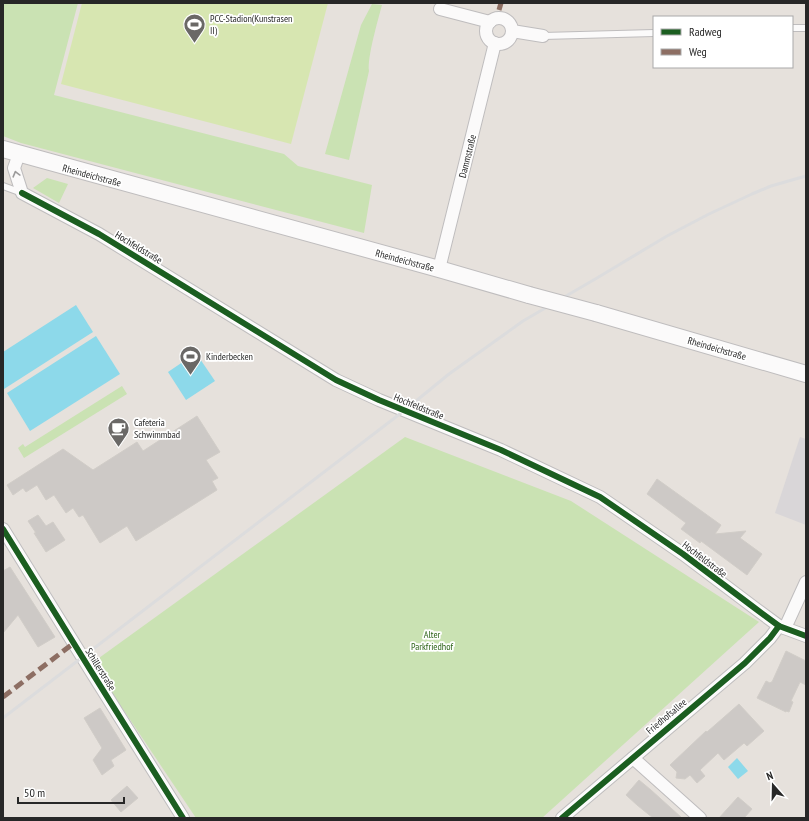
<svg xmlns="http://www.w3.org/2000/svg" width="809" height="821" font-family="'PT Sans Narrow',sans-serif">
<rect width="100%" height="100%" fill="#e6e1dc"/>
<polygon fill="#d9d6d8" points="800,437 806,439 806,525 775,513"/>
<g fill="#cae2b3">
<polygon points="3,3 78,3 54,95 284,154 298,166 372,185 364,233 21,143 3,136"/>
<path d="M372,4L382,5C378,20 367,58 369,71L349,160L325,154L361,25Z"/>
<polygon points="47,178 68,184 59,203 33,188"/>
<polygon points="122,386 127,394 24,458 18,448 23,444 25,447"/>
<polygon points="405,437 571,501 759,622 542,818 196,818 92,663"/>
</g>
<polygon fill="#d7e6b1" points="82,3 328,3 291,144 61,84"/>
<g fill="#8dd9ea">
<polygon points="76,305 93,332 4,389 3,352"/>
<polygon points="96,336 120,374 30,431 7,393"/>
<polygon points="196,353 215,381 186,400 168,372"/>
<polygon points="737,758 748,771 738,779 728,767"/>
</g>
<g fill="#cdc9c6" stroke="#d1cdc8">
<polygon points="197,416 220,452 206,460 218,478 212,481 217,490 136,541 127,526 100,543 83,515 79,517 73,508 66,513 54,495 46,500 37,485 26,492 23,488 13,495 7,485 63,449 93,470 137,442 143,451"/>
<polygon points="657,479 721,525 715,534 746,531 740,538 762,554 747,575 701,541 700,543 681,529 686,523 647,494"/>
<polygon points="38,515 46,526 53,522 65,540 46,552 34,533 36,533 28,521"/>
<polygon points="10,567 55,637 38,647 18,615 3,633 3,571"/>
<polygon points="786,651 806,661 806,685 800,682 791,701 793,702 789,712 786,711 786,712 757,698 766,681 770,683 771,682 772,682"/>
<polygon points="739,704 764,731 747,746 744,743 724,760 718,753 700,770 705,776 697,783 690,775 685,779 676,778 677,772 670,765 706,731 707,732"/>
<polygon points="100,708 126,750 111,760 114,766 102,775 93,760 102,748 84,718"/>
<polygon points="639,780 651,790 682,818 653,818 637,805 626,795"/>
<polygon points="127,786 138,798 121,812 111,800"/>
<polygon points="738,797 752,809 744,818 719,818"/>
</g>
<g fill="none" stroke-linecap="round" stroke-linejoin="round">
<defs>
<g id="lane">
<polyline points="792,28 806,28"/>
<polyline points="543,36 654,33"/>
<polyline points="3,186 22,193"/>
</g>
<g id="street">
<polyline points="440,9 490,22"/>
<circle cx="499" cy="31" r="13"/>
<polyline points="512,31 543,36"/>
<polyline points="19,154 14,168 22,193 99,234 336,380 379,400 501,450 600,497 683,554 756,609 779,626 806,636"/>
<polyline points="439,269 495,43"/>
<polyline points="3,529 91,671 183,818"/>
<polyline points="785,628 806,582"/>
<polyline points="633,758 700,818"/>
<polyline points="562,818 745,663 770,638 779,626"/>
</g>
<g id="secondary">
<polyline points="3,149 439,269 529,295"/>
<polyline points="596,313 806,374"/>
</g>
</defs>
<use href="#lane" stroke="#bfbdbe" stroke-width="8"/>
<use href="#street" stroke="#bfbdbe" stroke-width="14"/>
<use href="#secondary" stroke="#bfbdbe" stroke-width="18"/>
<use href="#lane" stroke="#fbfafa" stroke-width="6"/>
<use href="#street" stroke="#fbfafa" stroke-width="12"/>
<use href="#secondary" stroke="#fbfafa" stroke-width="16"/>
<polyline stroke="#dcdcdd" stroke-width="3" points="3,718 405,410 449,374 523,321 597,278 667,236 709,214 752,194 771,186 806,176"/>
<defs>
<polyline id="secondary-bridge" points="529,295 596,313"/>
</defs>
<use href="#secondary-bridge" stroke="#bfbdbe" stroke-width="18" stroke-linecap="butt"/>
<use href="#secondary-bridge" stroke="#fbfafa" stroke-width="16"/>
<g stroke="#8d6e63" stroke-width="5" stroke-dasharray="10 5" stroke-linecap="butt">
<polyline points="499,10 501,3"/>
<polyline points="3,697 74,643"/>
</g>
<defs>
<g id="cycleway">
<polyline points="22,193 99,234 336,380 379,400 501,450 600,497 683,554 756,609 779,626 806,636"/>
<polyline points="3,529 91,671 183,818"/>
<polyline points="562,818 745,663 770,638 779,626"/>
</g>
</defs>
<use href="#cycleway" stroke="#fff" stroke-width="8"/>
<use href="#cycleway" stroke="#1b5e20" stroke-width="6"/>
</g>
<defs><path id="oneway-chevron" d="M-2-3.5L2.5 0L-2 3.5" fill="none" stroke-width="1.6" stroke-linecap="round" stroke-linejoin="round"/></defs>
<use stroke="#9c9b9b" href="#oneway-chevron" transform="translate(16 174) rotate(-105)"/>
<defs>
<symbol id="stadium-pin" viewBox="-11 -11 22 30"><path d="M0 17L-7.5 6A9.5 9.5 0 1 1 7.5 6Z" fill="#6a6866" stroke="#fff"/><path d="M0-5a6.5 5 0 1 0 0 10a6.5 5 0 1 0 0-10ZM-3.5-1.8h7v3.6h-7Z" fill="#fff"/></symbol>
<symbol id="cafe-pin" viewBox="-11 -11 22 30"><path d="M0 17L-7.5 6A9.5 9.5 0 1 1 7.5 6Z" fill="#6a6866" stroke="#fff"/><path d="M-5.5-4.5H6V0H3Q3 3.5 0 3.5H-2.5Q-5.5 3.5-5.5 0ZM3-3.2v2h1.7v-2ZM-6 4.5H4V6H-6Z" fill="#fff"/></symbol>
</defs>
<g fill-rule="evenodd">
<use href="#stadium-pin" x="182" y="12" width="25" height="34"/>
<use href="#stadium-pin" x="178" y="344" width="25" height="34"/>
<use href="#cafe-pin" x="106" y="416" width="25" height="34"/>
</g>
<g text-anchor="middle" stroke-width="3.5" stroke-linejoin="round" paint-order="stroke">
<g font-size="10" fill="#272727" stroke="#fff" text-anchor="start">
<text x="210" y="22">PCC-Stadion(Kunstrasen<tspan x="210" dy="12">II)</tspan></text>
<text x="206" y="360">Kinderbecken</text>
<text x="134" y="426">Cafeteria<tspan x="134" dy="12">Schwimmbad</tspan></text>
</g>
<g font-size="10" fill="#272727" stroke="#fff">
<text transform="translate(467 156) rotate(-76)" y="4">Dammstraße</text>
<text transform="translate(92 175) rotate(15)" y="4">Rheindeichstraße</text>
<text transform="translate(139 247) rotate(31)" y="4">Hochfeldstraße</text>
<text transform="translate(405 260) rotate(15)" y="4">Rheindeichstraße</text>
<text transform="translate(717 348) rotate(16)" y="4">Rheindeichstraße</text>
<text transform="translate(419 406) rotate(22)" y="4">Hochfeldstraße</text>
<text transform="translate(705 559) rotate(37)" y="4">Hochfeldstraße</text>
<text transform="translate(101 669) rotate(58)" y="4">Schillerstraße</text>
<text transform="translate(666 716) rotate(-40)" y="4">Friedhofsallee</text>
</g>
<g font-size="10" fill="#2d6318" stroke="#fff">
<text x="432" y="638">Alter<tspan x="432" dy="12">Parkfriedhof</tspan></text>
</g>
</g>
<rect width="809" height="821" fill="none" stroke="#272727" stroke-width="8"/>
<rect x="653" y="16" width="140" height="52" fill="#ffffff" stroke="#a9a9a9"/>
<rect x="661" y="29" width="20" height="6" fill="#1b5e20" stroke="#a9a9a9"/>
<text x="689" y="36" font-size="12" fill="#272727">Radweg</text>
<rect x="661" y="49" width="20" height="6" fill="#8d6e63" stroke="#a9a9a9"/>
<text x="689" y="56" font-size="12" fill="#272727">Weg</text>
<g transform="translate(773 785) rotate(340)" stroke="#ffffff" stroke-width="3" paint-order="stroke">
<path d="M0-3L7 15L0 10L-7 15Z" fill="#272727"/>
<text y="-6" font-size="11" font-weight="bold" text-anchor="middle" fill="#272727">N</text>
</g>
<path d="M18 797v6h106v-6" fill="none" stroke="#272727" stroke-width="2"/>
<text x="24" y="797" font-size="12" fill="#272727" stroke="#ffffff" stroke-width="3" paint-order="stroke">50 m</text>
</svg>
